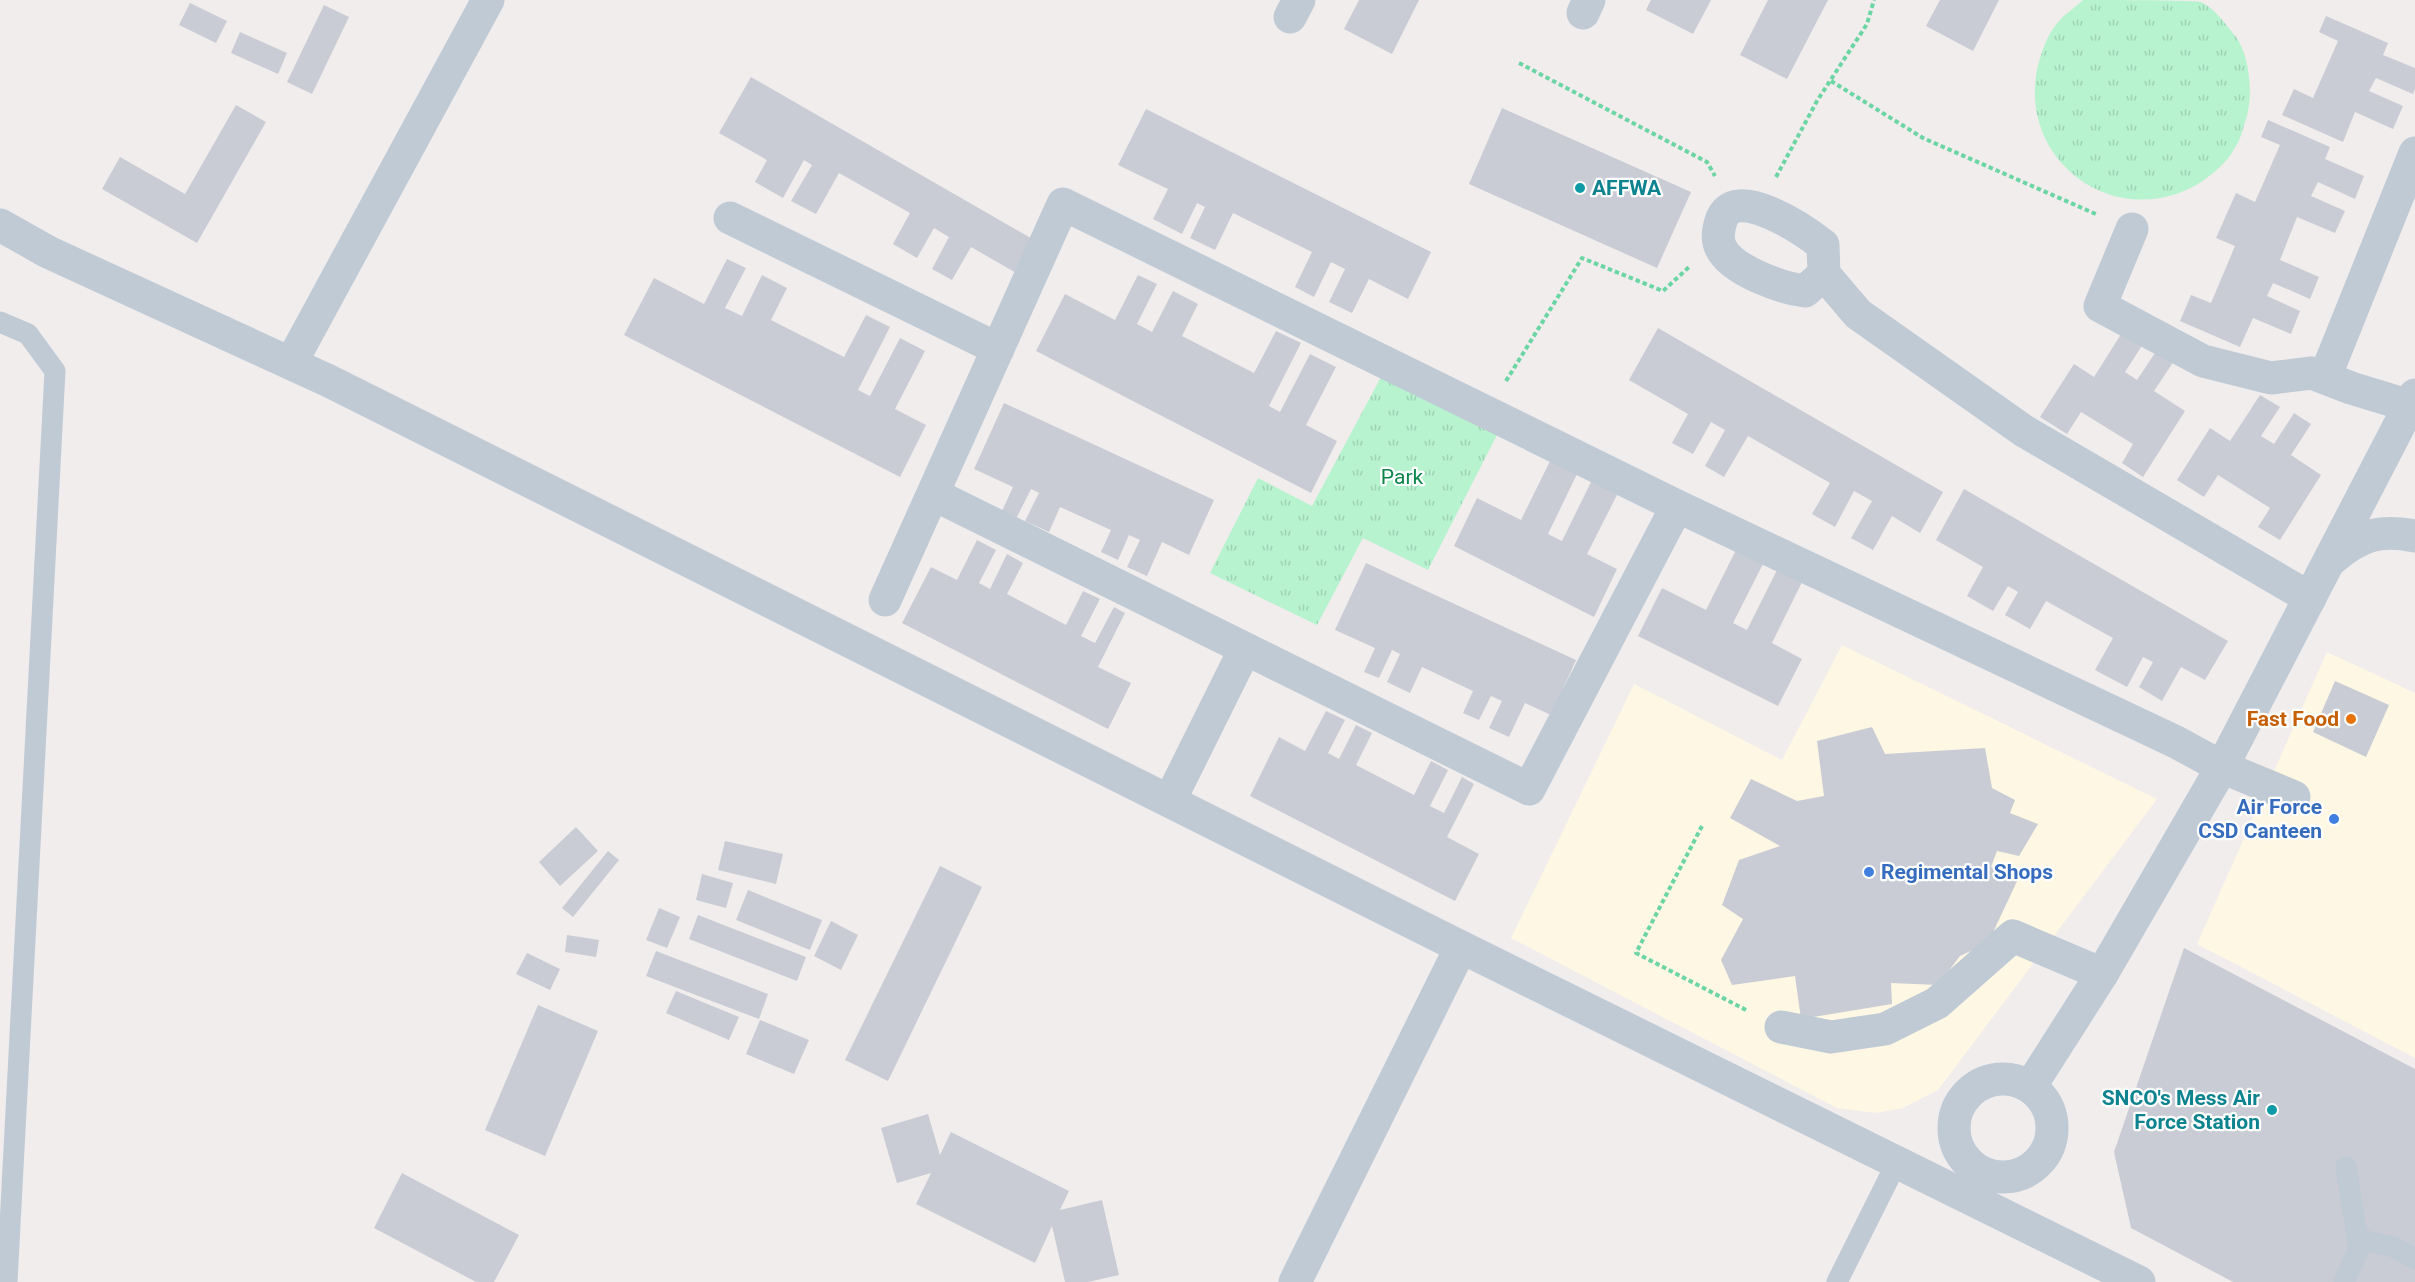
<svg xmlns="http://www.w3.org/2000/svg" width="2415" height="1282" font-family="Roboto,sans-serif">
<defs>
<pattern id="park-tufts" width="24" height="20" patternUnits="userSpaceOnUse" patternTransform="scale(1.5)"><rect width="24" height="20" fill="#b7f3cf"/><path d="M3 7l-1-3M5 7V3M7 7l1-3M15 17l-1-3M17 17v-4M19 17l1-3" fill="none" stroke="#9fd2b4"/></pattern>
</defs>
<rect width="100%" height="100%" fill="#f1eded"/>
<g fill="#fef7e4">
<polygon points="1842,645 2157,799 1938,1090 1903,1108 1876,1113 1837,1108 1511,938 1634,684 1782,760"/>
<polygon points="2327,652 2415,693 2415,1058 2197,944"/>
</g>
<g fill="url(#park-tufts)">
<path d="M2083,0C2101,0 2192,0 2201,2C2217,10 2225,24 2236,37C2251,58 2254,101 2244,125C2242,132 2240,140 2236,146C2228,162 2212,175 2198,184C2116,232 2019,162 2037,70C2041,53 2047,34 2059,21C2066,13 2076,7 2083,0Z"/>
<polygon points="1382,375 1498,433 1428,570 1363,538 1317,625 1210,573 1258,478 1312,506"/>
</g>
<g fill="#c9ccd4">
<polygon points="1359,0 1419,0 1392,54 1344,29"/>
<polygon points="1651,0 1711,0 1693,34 1646,10"/>
<polygon points="1768,0 1828,0 1787,79 1740,55"/>
<polygon points="1940,0 1999,0 1973,51 1926,26"/>
<polygon points="190,3 227,21 216,43 179,25"/>
<polygon points="324,5 349,17 312,94 287,82"/>
<polygon points="2326,16 2388,43 2383,55 2415,68 2415,89 2413,94 2376,78 2369,91 2403,106 2393,129 2355,112 2343,142 2282,115 2294,89 2313,98 2338,41 2319,32"/>
<polygon points="240,32 287,53 278,74 231,53"/>
<polygon points="751,77 1036,241 1018,274 971,247 952,280 932,269 949,237 934,228 917,258 893,244 910,213 839,173 816,214 791,201 812,165 804,160 783,198 755,182 767,160 719,133"/>
<polygon points="236,105 266,122 197,243 102,189 120,157 185,194"/>
<polygon points="1502,108 1691,192 1657,268 1469,184"/>
<polygon points="1146,109 1431,252 1408,299 1369,279 1352,313 1329,302 1345,269 1331,262 1314,297 1295,287 1312,252 1233,213 1215,250 1190,238 1205,207 1197,203 1182,234 1153,219 1168,189 1118,165"/>
<polygon points="2268,120 2330,147 2325,159 2364,176 2355,199 2318,182 2311,196 2345,211 2335,233 2297,217 2280,260 2319,277 2310,299 2273,283 2267,296 2300,311 2291,334 2253,318 2240,347 2180,321 2191,295 2211,303 2235,246 2216,238 2236,193 2255,202 2280,145 2261,137"/>
<polygon points="727,259 746,268 725,308 742,316 762,275 787,288 771,320 844,357 866,315 890,327 858,390 870,396 900,338 925,351 895,409 926,425 900,477 624,335 654,278 704,304"/>
<polygon points="1138,275 1157,284 1137,324 1152,332 1173,291 1198,304 1182,336 1254,373 1276,331 1301,343 1269,406 1280,412 1310,354 1336,367 1306,425 1337,441 1311,493 1036,351 1065,294 1115,320"/>
<polygon points="1658,328 1943,492 1920,533 1892,516 1873,550 1851,538 1872,501 1854,491 1835,527 1812,514 1830,483 1748,436 1724,477 1705,466 1725,430 1711,422 1693,454 1672,443 1688,414 1629,380"/>
<polygon points="2123,331 2143,344 2125,372 2137,380 2157,350 2174,361 2154,391 2185,411 2143,477 2122,463 2133,444 2081,412 2067,434 2040,417 2074,364 2094,377"/>
<polygon points="2260,395 2280,407 2261,436 2274,444 2294,413 2311,424 2291,455 2321,475 2280,540 2258,527 2270,508 2218,475 2204,497 2177,480 2210,428 2230,441"/>
<polygon points="1004,403 1214,500 1189,555 1162,542 1147,576 1127,567 1140,540 1129,535 1118,560 1101,552 1111,530 1060,507 1049,532 1025,521 1039,493 1031,489 1017,517 1002,511 1013,487 974,469"/>
<polygon points="1550,461 1577,474 1548,534 1562,541 1592,480 1618,493 1587,554 1617,569 1594,617 1454,546 1477,498 1521,520"/>
<polygon points="1964,489 2228,641 2205,680 2181,667 2162,701 2139,687 2153,662 2143,657 2127,687 2095,670 2113,638 2046,601 2030,629 2005,615 2018,592 2008,586 1993,611 1967,596 1983,567 1936,540"/>
<polygon points="977,540 996,550 979,583 990,589 1007,554 1023,563 1007,594 1066,625 1083,591 1100,599 1081,636 1095,643 1114,607 1125,613 1098,667 1131,683 1108,729 902,623 931,567 957,580"/>
<polygon points="1736,550 1763,564 1733,623 1747,630 1777,570 1802,582 1772,643 1802,659 1778,706 1638,636 1662,588 1706,610"/>
<polygon points="1366,563 1576,660 1551,715 1525,703 1509,737 1489,728 1502,701 1491,696 1479,720 1463,713 1473,691 1422,667 1410,693 1387,682 1400,654 1392,650 1379,678 1364,672 1375,648 1335,630"/>
<polygon points="2335,681 2389,705 2366,757 2313,732"/>
<polygon points="1326,711 1345,720 1328,753 1339,759 1356,725 1372,733 1356,765 1414,795 1431,761 1448,770 1430,806 1444,813 1462,777 1474,784 1447,837 1479,854 1455,901 1250,796 1279,737 1305,751"/>
<polygon points="1872,727 1885,754 1985,748 1992,788 2015,800 2010,813 2038,824 2019,856 1997,851 1991,867 2019,877 1988,943 1960,956 1938,985 1891,983 1892,1004 1801,1019 1795,976 1732,985 1721,960 1743,919 1722,905 1739,860 1780,846 1730,818 1751,779 1797,801 1824,796 1817,741"/>
<polygon points="576,827 598,851 560,886 539,862"/>
<polygon points="725,841 783,854 776,884 718,870"/>
<polygon points="608,851 619,860 573,917 562,908"/>
<polygon points="940,866 982,887 888,1081 845,1060"/>
<polygon points="702,874 733,883 726,908 696,900"/>
<polygon points="748,890 822,920 810,950 736,920"/>
<polygon points="659,908 680,917 667,948 646,940"/>
<polygon points="698,915 806,957 797,981 689,939"/>
<polygon points="831,921 858,935 841,970 814,956"/>
<polygon points="567,935 599,940 596,957 565,952"/>
<polygon points="2184,948 2415,1069 2415,1282 2233,1282 2131,1228 2114,1152"/>
<polygon points="656,951 768,994 759,1019 646,976"/>
<polygon points="527,953 560,969 550,990 516,974"/>
<polygon points="676,991 739,1017 729,1040 666,1013"/>
<polygon points="538,1005 598,1031 545,1156 485,1130"/>
<polygon points="760,1020 809,1040 794,1074 746,1054"/>
<polygon points="928,1114 940,1155 951,1132 1069,1191 1060,1210 1102,1200 1119,1275 1088,1282 1065,1282 1052,1226 1035,1263 916,1204 931,1173 897,1183 881,1128"/>
<polygon points="402,1173 519,1235 494,1282 476,1282 374,1228"/>
</g>
<g fill="none" stroke-linecap="round" stroke-linejoin="round">
<g stroke="#6bd5a3" stroke-width="4" stroke-dasharray="4.5 3" stroke-linecap="butt">
<polyline points="1519,63 1707,162 1715,176"/>
<polyline points="1831,81 1923,138 2098,215"/>
<polyline points="1776,177 1817,101 1867,24 1874,0"/>
<polyline points="1506,381 1582,258 1663,291 1689,267"/>
<polyline points="1702,826 1636,953 1748,1011"/>
</g>
<g stroke="#bfcad5" stroke-width="21">
<polyline points="0,322 28,334 55,371 7,1282"/>
<polyline points="2357,1239 2394,1247 2415,1259"/>
<polyline points="1837,1282 1897,1162"/>
<polyline points="2344,1282 2359,1248 2346,1167"/>
</g>
<g stroke="#bfcad5" stroke-width="33">
<polyline points="1583,13 1589,0"/>
<polyline points="1290,17 1299,0"/>
<polyline points="730,218 998,349"/>
<polyline points="0,225 48,252 329,381 1461,947 2139,1282"/>
<polyline points="2132,229 2100,306 2203,361 2271,378 2312,373 2351,388 2410,406"/>
<path d="M1824,274L1805,291C1782,288 1732,271 1721,248C1717,240 1718,230 1721,221C1733,181 1805,231 1823,245L1824,274L1858,314L2024,431L2310,598"/>
<polyline points="291,363 488,0"/>
<polyline points="2325,377 2415,153"/>
<polyline points="933,494 1529,789 1677,506"/>
<path d="M2332,559C2360,535 2379,529 2415,536"/>
<polyline points="885,600 1063,204 1677,506 2176,742 2222,767 2294,797"/>
<polyline points="1170,800 1245,649"/>
<polyline points="1781,1027 1831,1037 1885,1029 1937,1003 2013,936 2102,974"/>
<circle cx="2003" cy="1128" r="49"/>
<polyline points="2030,1087 2102,974 2222,767 2415,395"/>
<polyline points="1295,1282 1461,947"/>
</g>
</g>
<g fill="#0f9aa8" stroke="#fff" stroke-width="2">
<circle cx="1580" cy="188" r="6"/>
<circle cx="2272" cy="1110" r="6"/>
</g>
<circle fill="#e8710a" stroke="#fff" stroke-width="2" cx="2351" cy="719" r="6"/>
<g fill="#3f7fe0" stroke="#fff" stroke-width="2">
<circle cx="2334" cy="819" r="6"/>
<circle cx="1869" cy="872" r="6"/>
</g>
<g text-anchor="middle" stroke-width="4.5" stroke-linejoin="round" paint-order="stroke">
<g font-size="21" font-weight="bold" fill="#0d838f" stroke="#fff" text-anchor="start">
<text x="1592" y="195">AFFWA</text>
<text x="2260" y="1105" text-anchor="end">SNCO's Mess Air<tspan x="2260" dy="24">Force Station</tspan></text>
</g>
<g font-size="21" fill="#0d864c" stroke="#fff">
<text x="1402" y="484">Park</text>
</g>
<g font-size="21" font-weight="bold" fill="#c56008" stroke="#fff" text-anchor="end">
<text x="2339" y="726">Fast Food</text>
</g>
<g font-size="21" font-weight="bold" fill="#366cbe" stroke="#fff" text-anchor="end">
<text x="2322" y="814">Air Force<tspan x="2322" dy="24">CSD Canteen</tspan></text>
<text x="1881" y="879" text-anchor="start">Regimental Shops</text>
</g>
</g>
</svg>
